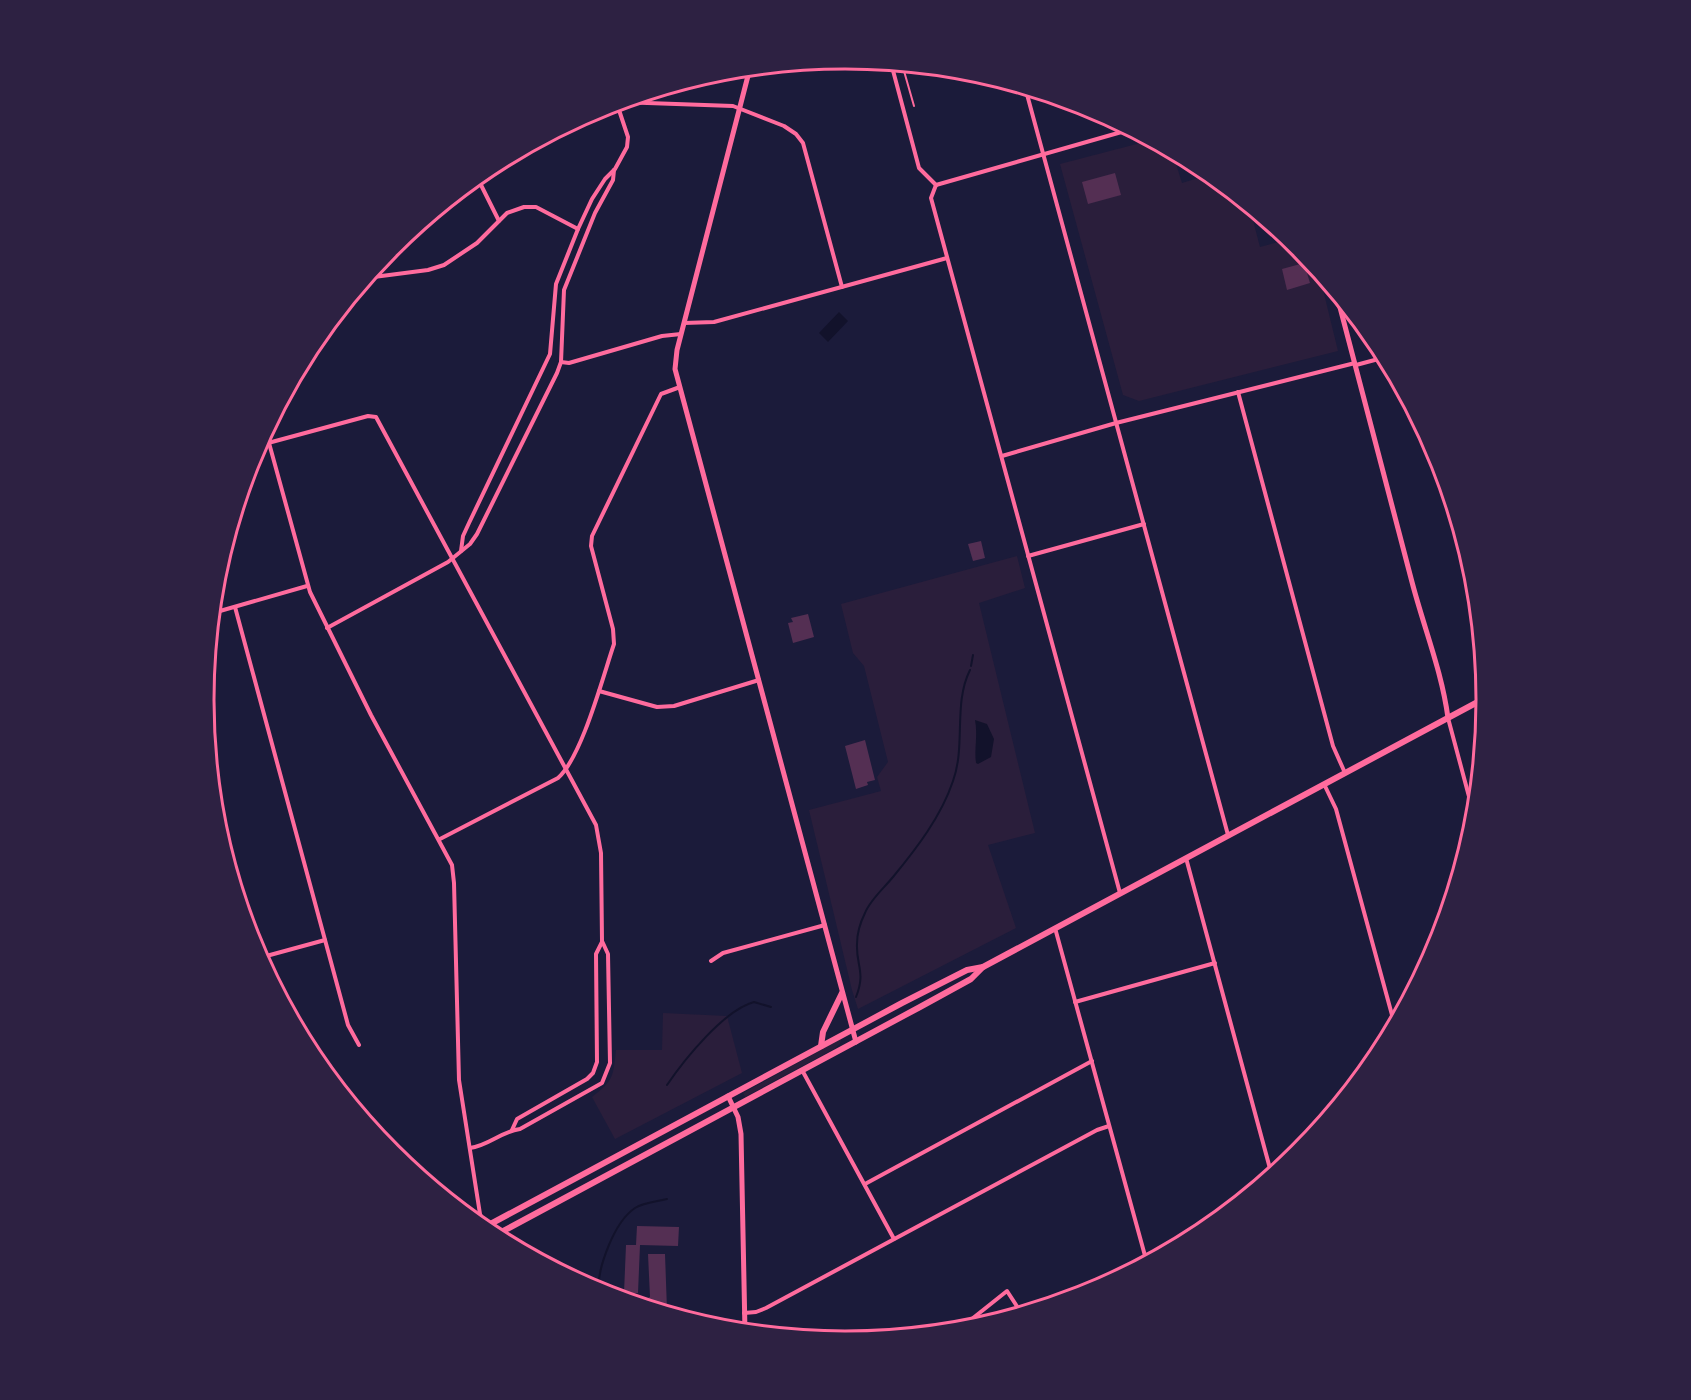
<svg xmlns="http://www.w3.org/2000/svg" width="1691" height="1400" font-family="Bitter,serif">
<rect width="100%" height="100%" fill="#1b1b3a"/>
<g fill="#2a1e3b">
<polygon points="1152,140 1172,151 1182,183 1211,174 1249,205 1260,247 1290,239 1299,247 1318,269 1338,351 1139,401 1123,395 1060,164"/>
<polygon points="1017,556 1025,588 979,603 1035,833 988,845 1016,928 858,1009 852,990 809,810 881,791 877,777 888,762 864,666 853,653 841,604"/>
<path d="M663,1013L727,1016L742,1073L615,1139L592,1097C614,1080 613,1077 616,1050H662Z"/>
<polygon points="841,1039 840,1044 834,1049 745,1097 743,1093"/>
</g>
<g fill="#12122b">
<polygon points="839,312 848,321 828,342 819,333"/>
<path d="M975,720L987,724L994,739L991,757L978,764L976,763C974,749 978,736 975,720Z"/>
</g>
<g fill="none" stroke-linecap="round" stroke-linejoin="round">
<g stroke="#12122b" stroke-width="2">
<polyline points="971,666 973,655"/>
<path d="M856,997C866,972 856,966 857,944C857,933 860,923 865,913C870,900 884,888 893,877C916,849 941,817 953,781C966,745 953,704 970,670"/>
<path d="M667,1085C684,1060 724,1010 754,1002L771,1007"/>
<path d="M598,1291C598,1267 614,1222 635,1208C645,1202 656,1202 667,1199"/>
</g>
</g>
<g fill="#542f53">
<polygon points="1115,173 1121,195 1088,204 1082,182"/>
<polygon points="1304,263 1310,283 1287,290 1282,269"/>
<polygon points="981,541 985,558 973,561 968,544"/>
<polygon points="808,614 814,637 793,643 788,623 793,622 791,618"/>
<polygon points="865,740 875,780 867,782 868,785 856,789 845,746"/>
<polygon points="637,1226 679,1227 678,1246 640,1245 638,1293 624,1293 626,1245 636,1245"/>
<polygon points="648,1254 665,1254 667,1310 663,1312 636,1304 650,1297"/>
</g>
<g fill="none" stroke-linecap="round" stroke-linejoin="round">
<polyline stroke="#ff6b9d" stroke-width="2" points="902,64 914,106"/>
<g stroke="#ff6b9d" stroke-width="4">
<polyline points="891,63 919,168 936,185"/>
<polyline points="1025,87 1228,835"/>
<polyline points="477,177 499,221"/>
<polyline points="936,185 931,198 1120,893"/>
<polyline points="936,185 1132,129"/>
<polyline points="366,278 428,270 444,265 477,243 507,213 524,207 536,207 578,229"/>
<polyline points="684,323 714,322 947,258"/>
<polyline points="561,362 569,363 662,336 681,334"/>
<polyline points="1356,365 1386,357"/>
<polyline points="1238,392 1333,746 1345,773"/>
<polyline points="269,443 310,592 371,715 452,865 454,883 459,1080 480,1214 487,1232"/>
<path d="M257,446L368,416L376,417L596,825L601,853L602,941L608,954L610,1063L602,1083L520,1129C502,1131 488,1146 470,1148"/>
<polyline points="1002,456 1116,423 1355,363"/>
<polyline points="461,551 463,536 469,523 550,354 556,284 578,229 592,199 605,179 615,169 627,147 628,137 619,110 619,102 733,106 784,126 796,134 803,143 842,287"/>
<polyline points="1028,556 1144,524"/>
<polyline points="235,607 348,1025 359,1045"/>
<polyline points="213,613 307,586"/>
<polyline points="327,628 448,562 470,544 477,534 557,373 561,362 564,290 595,213 613,180 614,170"/>
<polyline points="599,691 657,707 674,706 759,680"/>
<polyline points="1448,718 1475,819"/>
<polyline points="1324,784 1336,809 1395,1026"/>
<path d="M440,839L558,778C582,757 603,676 614,644L613,629L591,546L592,536L661,394L680,387"/>
<polyline points="1186,858 1272,1176"/>
<polyline points="1055,928 1147,1263"/>
<polyline points="259,958 325,940"/>
<polyline points="711,961 723,953 825,925"/>
<polyline points="1075,1002 1215,963"/>
<polyline points="802,1070 894,1239"/>
<polyline points="512,1130 517,1119 587,1079 593,1073 597,1062 596,954 602,942"/>
<polyline points="865,1184 1092,1061"/>
<polyline points="744,1313 756,1312 766,1308 1097,1130 1109,1126"/>
<polyline points="958,1330 1007,1291 1022,1314"/>
</g>
<g stroke="#ff6b9d" stroke-width="5">
<polyline points="750,68 677,350 675,369 856,1042"/>
<path d="M1336,292C1362,388 1387,485 1412,582C1424,628 1442,672 1448,718"/>
<polyline points="728,1096 738,1117 741,1134 745,1332"/>
</g>
<g stroke="#ff6b9d" stroke-width="6">
<polyline points="821,1046 823,1032 842,993"/>
<polyline points="483,1228 902,1003 967,970 983,967"/>
<polyline points="494,1236 920,1007 971,979 983,967 1487,697"/>
</g>
</g>
<path d="M0 0H1691V1400H0ZM214 700a631 631 0 1 1 1262 0a631 631 0 1 1-1262 0Z" fill="#2d2142" fill-rule="evenodd"/>
<path fill="none" stroke="#ff6b9d" stroke-width="3" d="M214 700a631 631 0 1 1 1262 0a631 631 0 1 1-1262 0Z"/>
</svg>
